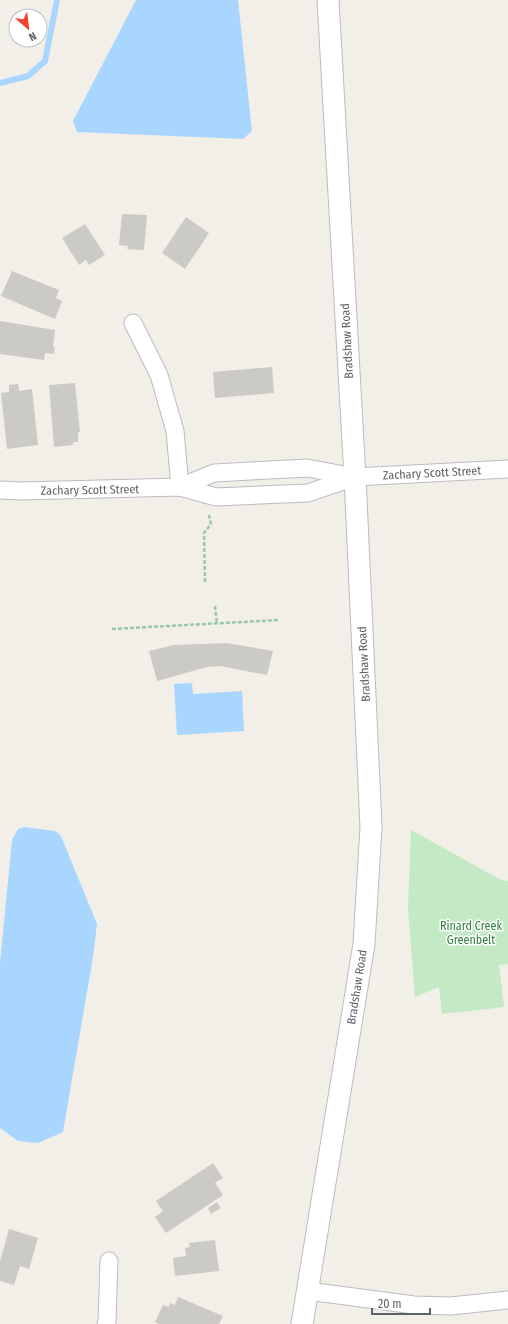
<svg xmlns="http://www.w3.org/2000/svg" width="508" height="1324" font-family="'Fira Sans Condensed',sans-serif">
<rect width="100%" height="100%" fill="#f1efe7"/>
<polygon fill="#c3e9c5" points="411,830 501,880 508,881 508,964 499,965 504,1007 442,1014 439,987 415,997 408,909"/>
<g fill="#a9d6ff">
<polygon points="136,0 238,0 252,131 243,139 77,132 73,121"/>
<polygon points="192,683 193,694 242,691 244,731 177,735 174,684"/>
<polygon points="24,827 55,831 61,836 97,924 93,957 63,1132 38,1143 18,1141 0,1128 0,963 12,840 18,829"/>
</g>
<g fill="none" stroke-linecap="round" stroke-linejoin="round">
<polyline stroke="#a9d6ff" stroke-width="6" points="0,83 28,76 45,61 57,0"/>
</g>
<g fill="#cccac4">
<polygon points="122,214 147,215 144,250 127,249 128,246 119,245"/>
<polygon points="186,217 209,233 185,269 162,253"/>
<polygon points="85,224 105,255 89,265 86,260 79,265 62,238"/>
<polygon points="12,271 59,290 56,298 62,301 55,319 1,296"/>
<polygon points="0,321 55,330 53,347 55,347 54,354 45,353 44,360 0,354"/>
<polygon points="272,367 274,393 215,398 213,372"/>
<polygon points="75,383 80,432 78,432 78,442 73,442 73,445 54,447 49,385"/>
<polygon points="18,384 19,391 32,389 38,445 7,449 1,393 9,392 9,385"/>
<polygon points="227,643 273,651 267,675 220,666 207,667 157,681 149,651 174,645"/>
<polygon points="213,1163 223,1178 215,1183 223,1195 166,1233 155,1217 163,1211 156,1201"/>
<polygon points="217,1202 221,1208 211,1214 208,1208"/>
<polygon points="9,1229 38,1238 29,1269 20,1266 14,1285 0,1281 0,1261"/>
<polygon points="215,1240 219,1271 175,1276 173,1258 186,1256 185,1248 190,1247 189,1243"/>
<polygon points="178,1297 223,1316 219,1324 159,1324 155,1322 163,1305 169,1307 170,1303 175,1305"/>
</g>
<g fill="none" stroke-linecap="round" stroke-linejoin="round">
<defs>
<g id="minor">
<polyline points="133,323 159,375 175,431 180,487"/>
<polyline points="180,487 214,473 307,468 355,477 508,469"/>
<polyline points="0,490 21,491 180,487 216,497 308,493 355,477"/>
<polyline points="308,1291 414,1305 451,1306 508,1300"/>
<polyline points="106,1324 107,1322 109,1261"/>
</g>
<polyline id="tertiary" points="302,1324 364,944 371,827 355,477 328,0"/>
</defs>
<use href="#minor" stroke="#babcc1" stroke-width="19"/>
<use href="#tertiary" stroke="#babcc1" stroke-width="23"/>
<g stroke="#9ac8aa" stroke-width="2.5" stroke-dasharray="4 2" stroke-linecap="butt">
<polyline points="205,582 204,533 211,524 209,515"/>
<polyline points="215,606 217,624"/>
<polyline points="112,629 279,620"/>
</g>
<use href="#minor" stroke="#fff" stroke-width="17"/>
<use href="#tertiary" stroke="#fff" stroke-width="21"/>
</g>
<g text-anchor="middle" stroke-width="3" stroke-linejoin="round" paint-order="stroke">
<g font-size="12" fill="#5e6268" stroke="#fff">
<text transform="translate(347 341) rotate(-93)" y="4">Bradshaw Road</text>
<text transform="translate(432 473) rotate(-3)" y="4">Zachary Scott Street</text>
<text transform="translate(90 490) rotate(-1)" y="4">Zachary Scott Street</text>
<text transform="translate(364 664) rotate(-93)" y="4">Bradshaw Road</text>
<text transform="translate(357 987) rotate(-81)" y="4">Bradshaw Road</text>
</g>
<g font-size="12" fill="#31833a" stroke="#fff">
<text x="471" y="930">Rinard Creek<tspan x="471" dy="14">Greenbelt</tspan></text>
</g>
</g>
<g transform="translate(28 28) rotate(152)"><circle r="19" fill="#ffffff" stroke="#bfc0c3"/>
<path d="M0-3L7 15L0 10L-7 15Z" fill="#f0462e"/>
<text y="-6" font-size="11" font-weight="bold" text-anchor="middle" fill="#5e6268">N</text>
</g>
<path d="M372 1308v6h58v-6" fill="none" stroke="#5e6268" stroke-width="2"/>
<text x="378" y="1308" font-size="12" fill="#5e6268" stroke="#ffffff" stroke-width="3" paint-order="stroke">20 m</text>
</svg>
